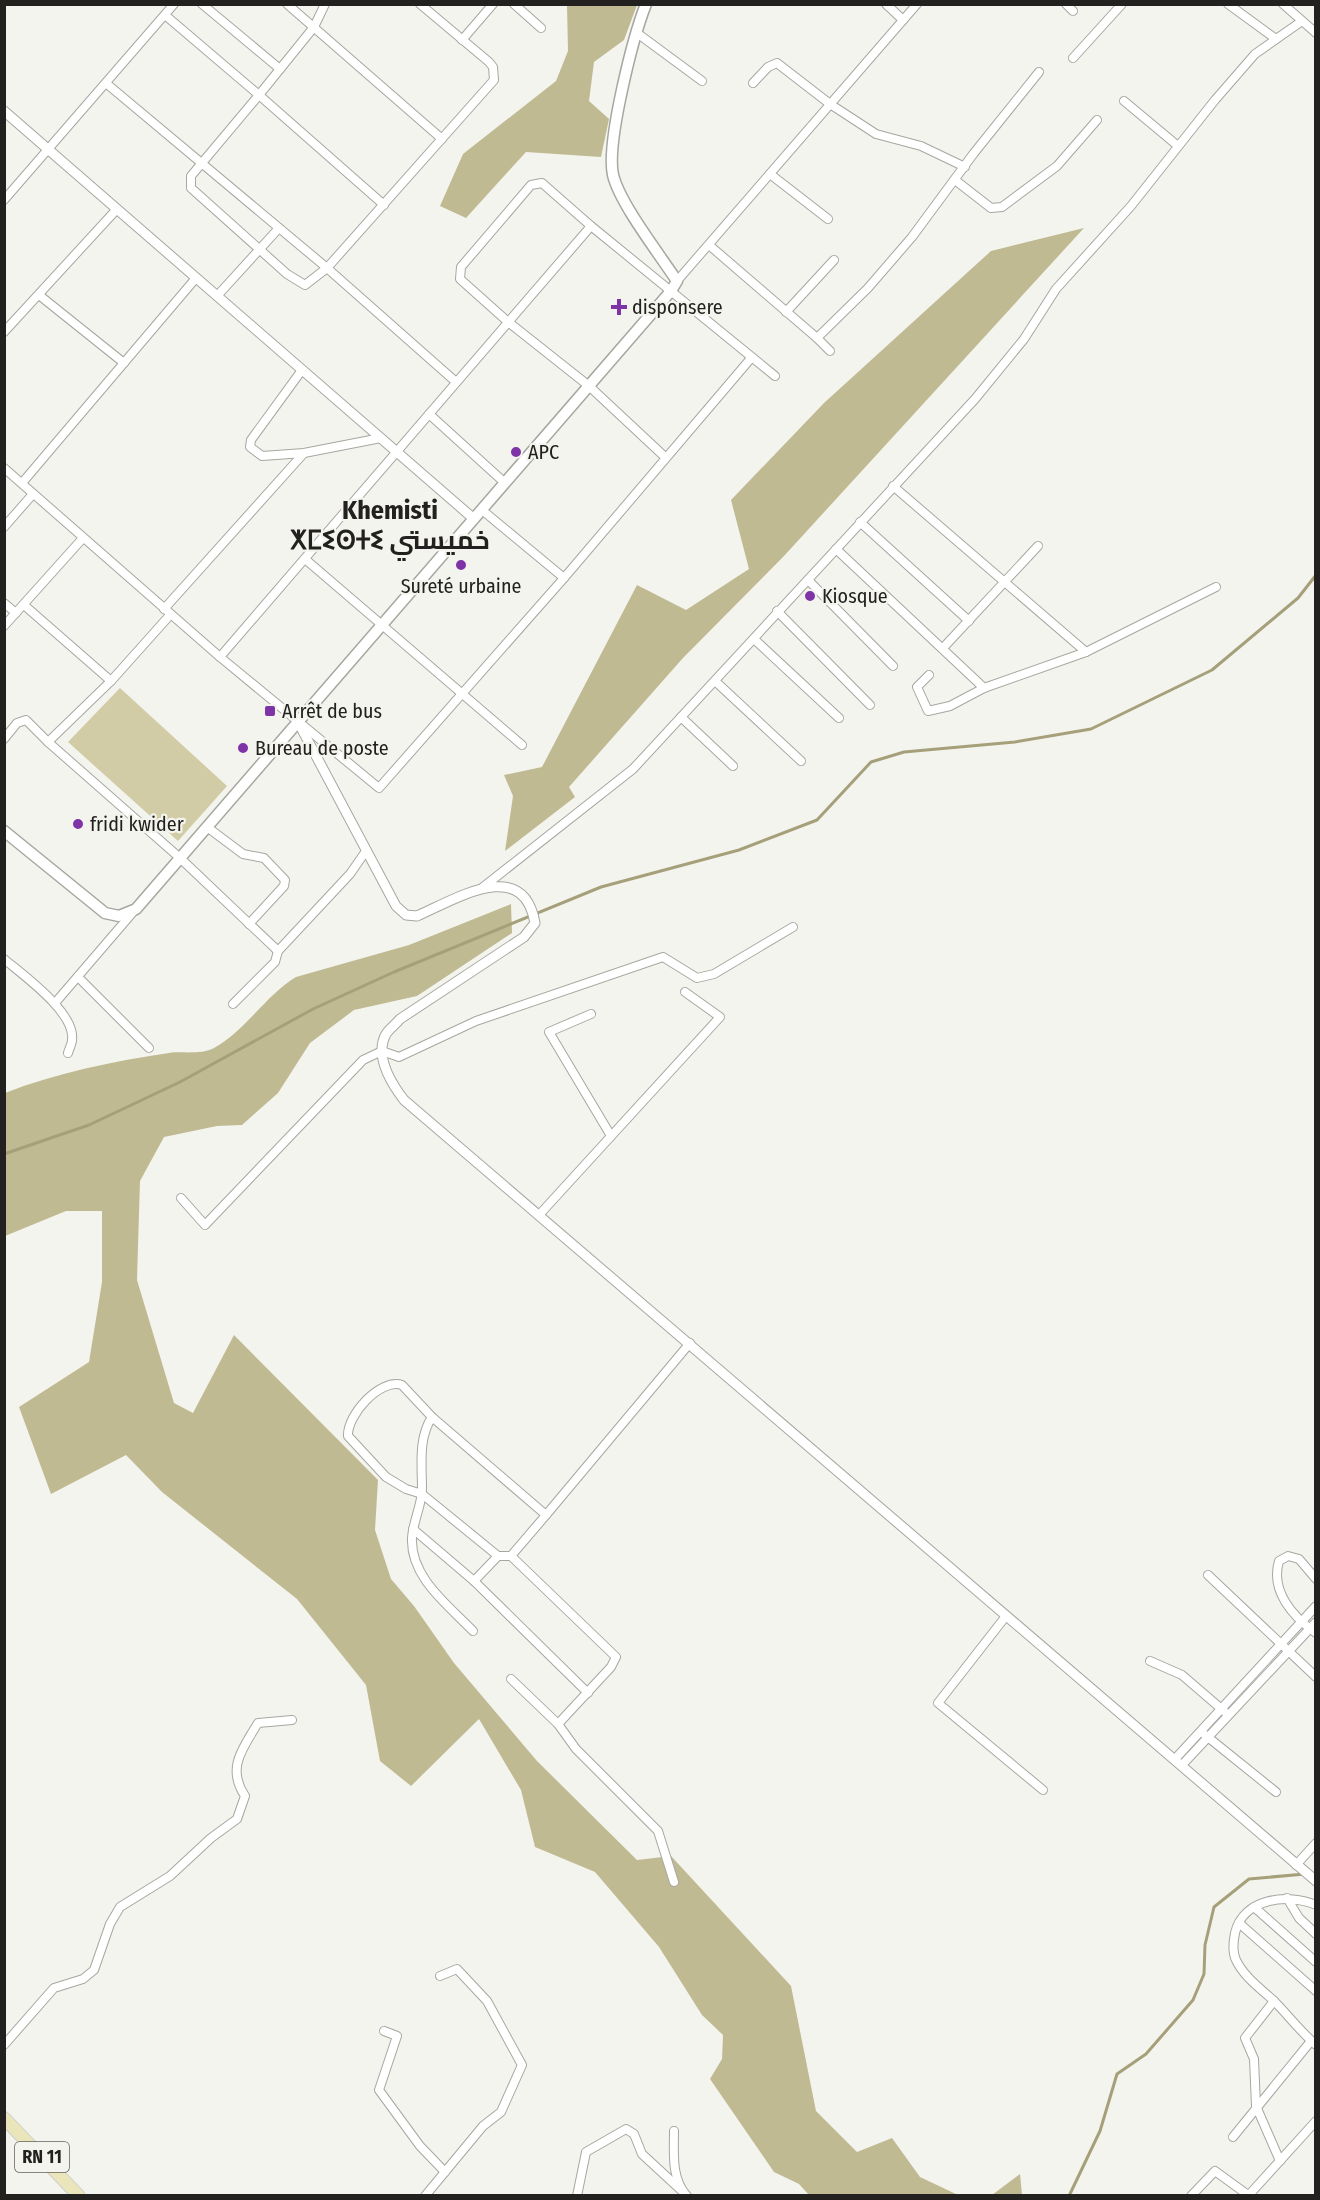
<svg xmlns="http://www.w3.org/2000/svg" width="1320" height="2200" font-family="'Fira Sans Condensed',Cairo,'Noto Sans Tifinagh',sans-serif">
<rect width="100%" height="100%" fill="#f4f4ee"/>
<polygon fill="#d1cca5" points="120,688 227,786 178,841 68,742"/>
<g fill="#c0ba93">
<polygon points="567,5 637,5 624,40 594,62 589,101 609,119 601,157 526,152 466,218 440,206 463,154 556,81 568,51"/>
<polygon points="1084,228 784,556 683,658 569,787 575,797 505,851 513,796 504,775 542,767 637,585 686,610 749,569 731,500 824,403 991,251"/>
<path d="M511,904L512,933L417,996L354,1010L310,1043L278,1093L242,1125L217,1126L164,1137L140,1181L137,1280L174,1403L193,1413L234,1335L378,1480L375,1530L391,1579L414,1606L454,1663L537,1761L637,1860L671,1856L791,1986L816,2111L857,2152L892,2138L920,2177L958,2195H809L799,2184L774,2172L710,2079L722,2059L723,2035L702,2015L659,1947L595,1872L535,1847L521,1790L479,1719L411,1786L380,1761L366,1685L297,1599L162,1492L126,1455L51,1494L19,1407L89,1362L102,1282V1211H66L5,1236V1093C56,1073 114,1061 169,1053C182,1051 202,1055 214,1048C246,1030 265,996 296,977L409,945Z"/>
<polygon points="1020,2174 1022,2195 992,2195"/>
</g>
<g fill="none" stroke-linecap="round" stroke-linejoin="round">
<g stroke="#a6a07a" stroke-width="3">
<polyline points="4,1154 89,1125 180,1082 313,1009 394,972 601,887 739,850 817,820 871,762 904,752 1015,742 1091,729 1212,670 1298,598 1316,575"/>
<polyline points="1069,2196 1100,2131 1117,2074 1146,2054 1193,2000 1204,1974 1205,1945 1214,1907 1249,1879 1305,1874"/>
</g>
<defs>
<g id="minor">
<polyline points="202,4 280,69"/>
<polyline points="287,4 442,139"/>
<polyline points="325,4 314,27 259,95 384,205"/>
<polyline points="514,4 541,28"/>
<polyline points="886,4 903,20"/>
<polyline points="1066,4 1073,11"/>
<polyline points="1228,4 1276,39"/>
<polyline points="1283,4 1316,33"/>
<polyline points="165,15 259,95 191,176 191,188 287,274 305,285 327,268 494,80 493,67 489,62 420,4"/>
<polyline points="637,33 702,81"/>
<polyline points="462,40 493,4"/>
<polyline points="1073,58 1122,4"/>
<polyline points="753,83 768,67 777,63 830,104 876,134 921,146 965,167"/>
<polyline points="107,84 327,268 456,382"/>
<polyline points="1124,101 1178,146"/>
<polyline points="770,174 828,219"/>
<polyline points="955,180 991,208 1002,207 1057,166 1097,120"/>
<polyline points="4,200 174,4"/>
<polyline points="591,226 542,183 531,185 461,267 460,279 507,321 589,386 665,457"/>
<polyline points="709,245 817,338 868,288 912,237 974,153 1039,72"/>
<polyline points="677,281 917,4"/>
<polyline points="39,295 124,363"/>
<polyline points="217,296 279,228"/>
<polyline points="786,312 834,260"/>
<polyline points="4,332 117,209"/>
<polyline points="817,338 830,351"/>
<polyline points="752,357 564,578 379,788 220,657 591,226 775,376"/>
<polyline points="302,370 251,440 250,447 262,456 304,453 381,438"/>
<polyline points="429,414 505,483"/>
<polyline points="4,468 220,657"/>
<polyline points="22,483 196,278"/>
<polyline points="893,486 1086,652"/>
<polyline points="482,510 564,578"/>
<polyline points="860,522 969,621"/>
<polyline points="4,527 33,494"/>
<polyline points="836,549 984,688"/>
<polyline points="305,559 522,745"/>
<polyline points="808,580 893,666"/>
<polyline points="4,603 16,613"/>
<polyline points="24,605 111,681"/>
<polyline points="164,609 304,453"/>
<polyline points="777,611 870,705"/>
<polyline points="4,626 83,538"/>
<polyline points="754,639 839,718"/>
<polyline points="943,648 1038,546"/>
<polyline points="929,675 917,687 928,711 950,706 984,688 1086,652 1216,587"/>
<polyline points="715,681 801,761"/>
<polyline points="681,717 733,766"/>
<polyline points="4,739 17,723 26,720 48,742 111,681 170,615"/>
<polyline points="48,742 180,858 278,951 350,874 366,851"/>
<polyline points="207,827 243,854 264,858 285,880 284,886 249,924"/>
<polyline points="482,888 633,769 975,399 1024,339 1056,289 1131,206 1215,100 1255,54 1302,21"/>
<path d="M4,959C23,975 76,1013 72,1040C72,1044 69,1049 68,1053"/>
<polyline points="79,978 149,1048"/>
<polyline points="55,1003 134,911"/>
<polyline points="233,1004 275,962 278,951"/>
<polyline points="591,1014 549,1032 611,1136"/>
<polyline points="181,1198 205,1225 363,1060 382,1051 399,1057 476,1021 663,957 697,978 714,974 793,927"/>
<polyline points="539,1215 720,1017 685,992"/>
<path d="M432,1417L402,1385C380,1378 347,1415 348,1436L386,1477L406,1489L422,1494L498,1556H511L546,1515"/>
<polyline points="413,1529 474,1581 498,1556"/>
<polyline points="511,1556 616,1657 611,1667 558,1724 576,1749 658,1831 674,1882"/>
<polyline points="1208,1575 1316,1677"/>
<path d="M1316,1579L1299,1559L1288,1556L1279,1561C1270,1591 1293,1617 1316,1633"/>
<polyline points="474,1581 588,1693"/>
<polyline points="1006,1616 938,1703 1043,1790"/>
<path d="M473,1631C448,1605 410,1577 412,1538C413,1521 422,1505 422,1489C422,1465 418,1438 432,1417L546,1515L690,1343"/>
<polyline points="1150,1661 1182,1675 1225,1712"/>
<polyline points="511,1679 558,1724"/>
<polyline points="1204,1734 1276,1792"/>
<polyline points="1175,1759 1316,1606"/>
<polyline points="1182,1765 1316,1622"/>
<polyline points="1296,1865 1316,1843"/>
<polyline points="1287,1898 1299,1918 1316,1934"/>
<path d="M1316,1905C1288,1893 1243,1898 1235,1933C1233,1943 1232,1952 1236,1960C1244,1977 1261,1989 1274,2001C1288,2015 1300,2031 1316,2045"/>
<polyline points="1254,1907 1316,1962"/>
<polyline points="1239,1923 1316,1991"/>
<polyline points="1274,2001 1245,2038 1254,2059 1256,2106 1280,2161"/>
<polyline points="384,2031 397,2036 379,2090 420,2146 445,2172"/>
<path d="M4,2045L54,1988L83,1979L94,1970L110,1924L120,1907L170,1876L211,1838L237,1819L245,1796C226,1768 243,1748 258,1723L292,1720"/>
<path d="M674,2131C674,2153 671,2179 687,2196"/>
<polyline points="1233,2137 1311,2041"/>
<polyline points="425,2196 483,2126 501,2112 522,2065 487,2001 457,1969 440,1976"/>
<polyline points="577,2196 586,2152 626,2129 634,2134 642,2154 681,2190"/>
<polyline points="1191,2196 1215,2171 1248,2195"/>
<polyline points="1248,2196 1316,2121"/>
</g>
<g id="tertiary">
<polyline points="4,111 474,519"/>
<path d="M298,722L396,906L406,915L417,916C456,899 523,856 535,923L524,937L400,1019C396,1024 389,1029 386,1034C374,1056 391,1083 404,1100L1316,1881"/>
</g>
<path id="secondary" d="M4,831L105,913L119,916L136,909L671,291L677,281C660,255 620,204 613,175C606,143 633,37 646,4"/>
<polyline id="primary" points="4,2118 79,2196"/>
</defs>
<use href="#minor" stroke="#a7a7a1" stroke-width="10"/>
<use href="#tertiary" stroke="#a7a7a1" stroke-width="11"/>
<use href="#secondary" stroke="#a7a7a1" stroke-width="13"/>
<use href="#primary" stroke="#cecece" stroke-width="14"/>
<use href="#minor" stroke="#fff" stroke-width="8"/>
<use href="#tertiary" stroke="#fff" stroke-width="9"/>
<use href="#secondary" stroke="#fff" stroke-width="10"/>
<use href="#primary" stroke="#ebe5bb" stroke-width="12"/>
</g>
<g fill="#7e34a7" stroke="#f4f4ee" stroke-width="2">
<path d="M616 298h6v6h6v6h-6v6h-6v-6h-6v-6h6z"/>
<circle cx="516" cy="452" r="6"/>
<circle cx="461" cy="565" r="6"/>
<circle cx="810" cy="596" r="6"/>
<rect x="264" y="705" width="12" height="12" rx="3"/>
<circle cx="243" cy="748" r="6"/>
<circle cx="78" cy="824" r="6"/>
</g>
<g text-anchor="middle" stroke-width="4.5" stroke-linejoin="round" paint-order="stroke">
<rect fill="#f4f4ee" stroke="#61605d" stroke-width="1.5" x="15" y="2142" width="54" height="30" rx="4.5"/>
<g font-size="18" font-weight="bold" fill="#22211f">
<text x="42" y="2163">RN 11</text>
</g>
<g font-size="20" fill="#22211f" stroke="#f4f4ee" text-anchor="start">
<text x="632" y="314">disponsere</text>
<text x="528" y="459">APC</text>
<text x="461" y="593" text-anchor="middle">Sureté urbaine</text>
<text x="822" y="603">Kiosque</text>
<text x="282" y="718">Arrêt de bus</text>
<text x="255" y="755">Bureau de poste</text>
<text x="90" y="831">fridi kwider</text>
</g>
<g font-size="26" font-weight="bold" fill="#22211f" stroke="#f4f4ee">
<text x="390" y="519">Khemisti<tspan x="390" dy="30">ⵅⵎⵉⵙⵜⵉ خميستي</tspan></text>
</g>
</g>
<rect width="1320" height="2200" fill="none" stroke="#22211f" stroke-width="12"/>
</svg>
